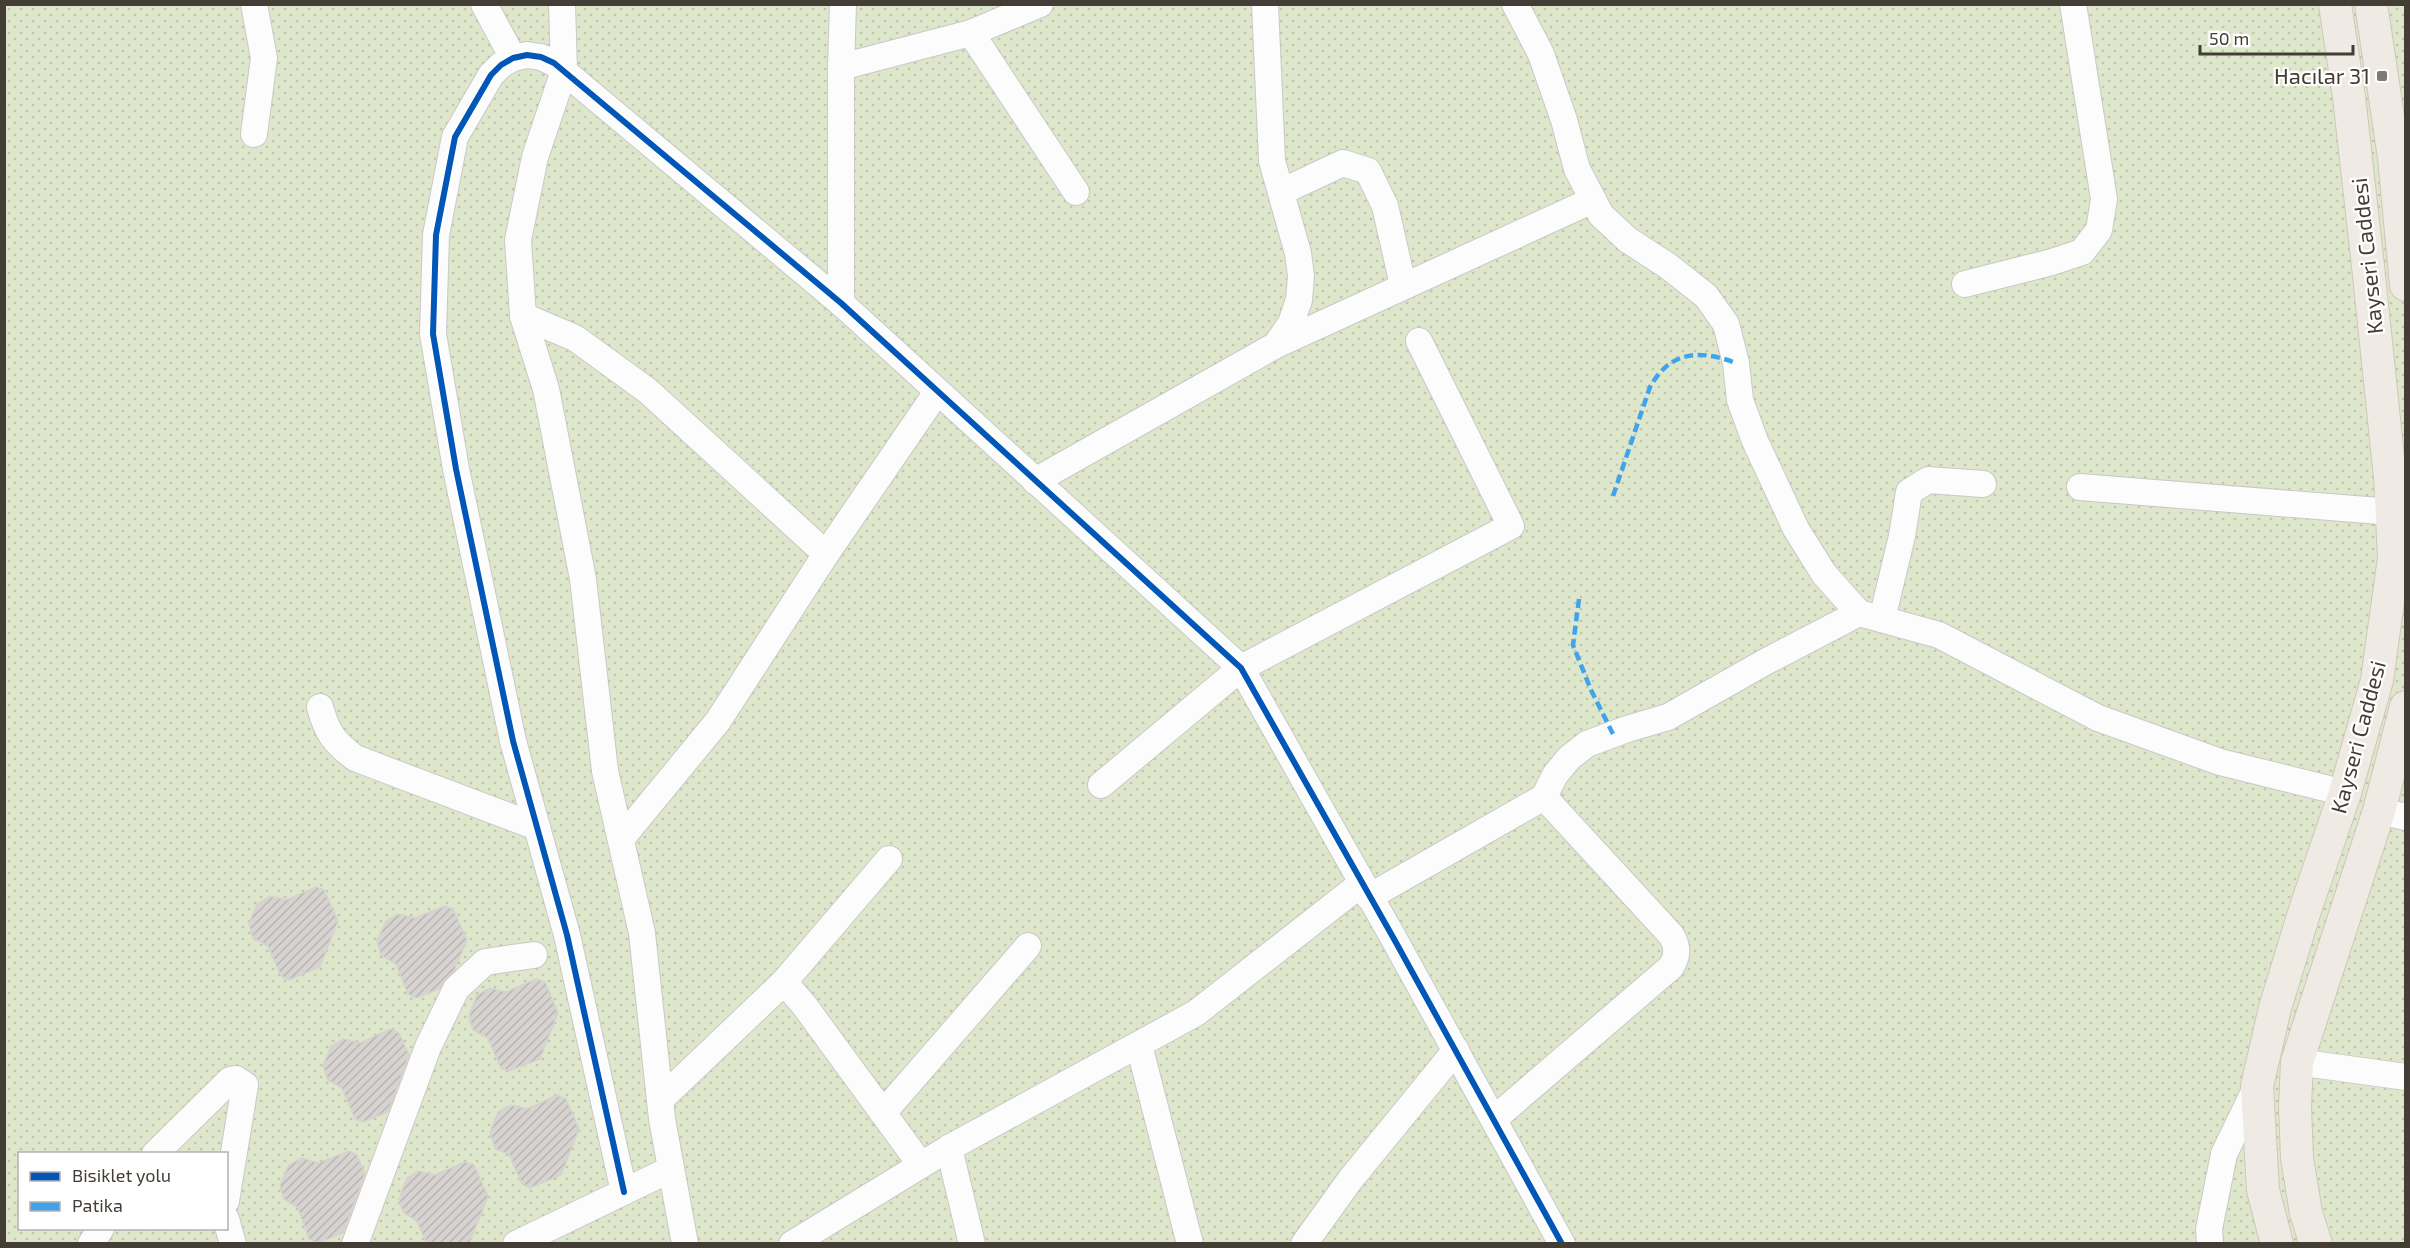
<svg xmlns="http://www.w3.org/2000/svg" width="2410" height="1248" font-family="'Exo 2',sans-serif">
<defs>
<pattern id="green-dots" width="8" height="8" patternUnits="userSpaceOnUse" patternTransform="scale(1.5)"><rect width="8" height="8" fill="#dee7cb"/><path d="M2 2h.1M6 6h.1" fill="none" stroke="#c0c7af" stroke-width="1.8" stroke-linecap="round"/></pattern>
<pattern id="building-hatch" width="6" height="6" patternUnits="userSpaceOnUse" patternTransform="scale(1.5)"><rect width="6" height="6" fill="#d6d3d0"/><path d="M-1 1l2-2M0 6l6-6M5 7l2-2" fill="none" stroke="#b9b6b3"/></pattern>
</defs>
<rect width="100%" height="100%" fill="#eeece9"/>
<path fill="url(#green-dots)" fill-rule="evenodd" d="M5,5H2405V1243L5,1244ZM20,1154H226V1228H20Z"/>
<g fill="url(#building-hatch)" stroke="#d6d3cf" stroke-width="1.5">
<polygon points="316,887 324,890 338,921 320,967 289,980 281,976 268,946 253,938 249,924 257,904 270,896 286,900"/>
<polygon points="445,906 453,909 467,940 454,971 446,978 439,989 416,998 408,994 396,964 381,955 377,941 386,921 398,914 415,918"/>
<polygon points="536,979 545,982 558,1013 540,1059 509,1071 501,1068 488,1038 473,1030 469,1016 477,995 490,988 506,992"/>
<polygon points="390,1029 399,1033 409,1055 388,1112 363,1122 355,1119 342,1088 328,1080 323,1066 331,1046 344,1039 360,1043"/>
<polygon points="557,1095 566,1099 579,1129 561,1175 530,1188 522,1184 509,1154 495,1149 490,1132 498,1112 511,1105 527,1109"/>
<polygon points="349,1151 357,1155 365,1174 343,1233 318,1243 309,1239 298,1208 284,1199 280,1185 289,1165 302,1158 318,1163"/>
<polygon points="465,1162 474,1165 488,1196 469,1244 427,1244 417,1221 403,1212 399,1199 407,1178 419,1171 435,1175"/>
</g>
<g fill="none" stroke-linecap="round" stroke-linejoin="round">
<defs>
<g id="minor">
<polyline points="484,4 513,58"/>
<polyline points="562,4 564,71 535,157 518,240 523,316 546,389 583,579 605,771 642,933 662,1119 685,1244"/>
<polyline points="1515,4 1541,54 1564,120 1577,169 1601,215 1628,240 1668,266 1706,296 1726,324 1736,363 1740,400 1755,441 1796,529 1824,574 1859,613"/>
<polyline points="971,33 1076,192"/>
<polyline points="841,67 971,33 1040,4"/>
<polyline points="254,134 264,58 254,4"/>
<polyline points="1281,192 1343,163 1368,171 1385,206 1403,285"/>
<polyline points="1965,284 2052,262 2082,252 2099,230 2104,199 2073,4"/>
<polyline points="841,303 841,67 843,4"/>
<polyline points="523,316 575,338 648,391 826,554"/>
<polyline points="1276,345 1593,200"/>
<polyline points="1035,481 1276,345 1291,323 1299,300 1301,276 1298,253 1272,161 1265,4"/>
<polyline points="2080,487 2392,512"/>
<polyline points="1882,619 1902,536 1909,492 1928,480 1983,484"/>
<path d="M320,707C327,733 334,742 355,758L537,827"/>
<polyline points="1101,785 1241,668 1511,526 1419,341"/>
<polyline points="2379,811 2406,817"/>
<polyline points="621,839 718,721 826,554 937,392"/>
<polyline points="1369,897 1544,797 1555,775 1569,758 1587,744 1627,729 1668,717 1765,662 1859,613 1939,635 2098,718 2220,762 2345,793"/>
<polyline points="784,982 889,859"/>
<polyline points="1139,1045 1190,1244"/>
<polyline points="2297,1062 2406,1077"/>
<polyline points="660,1100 784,982 804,1005 921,1165"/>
<polyline points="883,1113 1028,946"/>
<path d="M1494,1119L1671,967C1678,956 1678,946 1671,935L1544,797"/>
<polyline points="949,1148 972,1244"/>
<polyline points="155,1154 230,1080 236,1079 245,1085 226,1201"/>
<polyline points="624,1192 567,935 513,741 456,469 433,334 436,235 455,137 491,75 501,65 513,58 527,55 541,57 554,63 841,303 1241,668 1394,939 1562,1244"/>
<polyline points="226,1219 233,1244"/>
<polyline points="91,1244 101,1228"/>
<polyline points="355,1244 428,1047 456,989 485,962 534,955"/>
<polyline points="516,1244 671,1169"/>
<polyline points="792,1244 949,1148 1196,1013 1361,884"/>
<polyline points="1304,1244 1350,1180 1456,1050"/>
<polyline points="2210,1244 2209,1229 2224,1154 2257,1086"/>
</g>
<g id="major">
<polyline points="2371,4 2394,157 2406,285"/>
<polyline points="2277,1244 2263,1190 2257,1086 2275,1008 2305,910 2345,793 2377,680 2394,558 2390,477 2368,266 2349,97 2335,4"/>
<polyline points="2316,1244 2306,1213 2297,1158 2295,1107 2297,1062 2379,811 2406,707"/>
</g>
</defs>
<use href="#minor" stroke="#cbc8c5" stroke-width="28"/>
<use href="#major" stroke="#cfc7b8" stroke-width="34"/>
<use href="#minor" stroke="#fcfcfc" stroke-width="26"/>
<use href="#major" stroke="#efebe4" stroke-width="32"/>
<g stroke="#3fa4eb" stroke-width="4.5" stroke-dasharray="9 4.5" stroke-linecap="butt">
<path d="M1613,496L1650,387C1670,351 1699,349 1736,363"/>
<polyline points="1579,599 1573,645 1591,690 1613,734"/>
</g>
<defs>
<polyline id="cycleway" points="624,1192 567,935 513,741 456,469 433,334 436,235 455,137 491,75 501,65 513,58 527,55 541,57 554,63 841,303 1241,668 1394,939 1562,1244"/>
</defs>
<use href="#cycleway" stroke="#fff" stroke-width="10"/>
<use href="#cycleway" stroke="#0057b8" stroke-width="6"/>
</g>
<rect fill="#807a75" stroke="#fff" stroke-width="2" x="2376" y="70" width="12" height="12" rx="3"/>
<g text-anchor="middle" stroke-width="4.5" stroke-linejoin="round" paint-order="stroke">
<g font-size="22" fill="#443d36" stroke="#fff" text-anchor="end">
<text x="2370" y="84">Hacılar 31</text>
</g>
<g font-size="22" fill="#443d36" stroke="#fff">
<text transform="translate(2367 256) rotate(-96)" y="8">Kayseri Caddesi</text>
<text transform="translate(2358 737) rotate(-75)" y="8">Kayseri Caddesi</text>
</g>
</g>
<rect width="2410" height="1248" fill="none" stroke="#443d36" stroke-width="12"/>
<rect x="18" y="1152" width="210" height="78" fill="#ffffff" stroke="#b4b1af" stroke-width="1.5"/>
<rect x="30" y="1172" width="30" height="9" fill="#0057b8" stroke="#b4b1af" stroke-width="1.5"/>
<text x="72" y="1182" font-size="18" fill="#443d36">Bisiklet yolu</text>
<rect x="30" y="1202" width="30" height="9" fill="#3fa4eb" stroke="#b4b1af" stroke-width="1.5"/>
<text x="72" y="1212" font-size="18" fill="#443d36">Patika</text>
<path d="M2200 45v9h153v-9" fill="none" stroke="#443d36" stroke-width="3"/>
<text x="2209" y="45" font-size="18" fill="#443d36" stroke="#ffffff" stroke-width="4.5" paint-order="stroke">50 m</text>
</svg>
